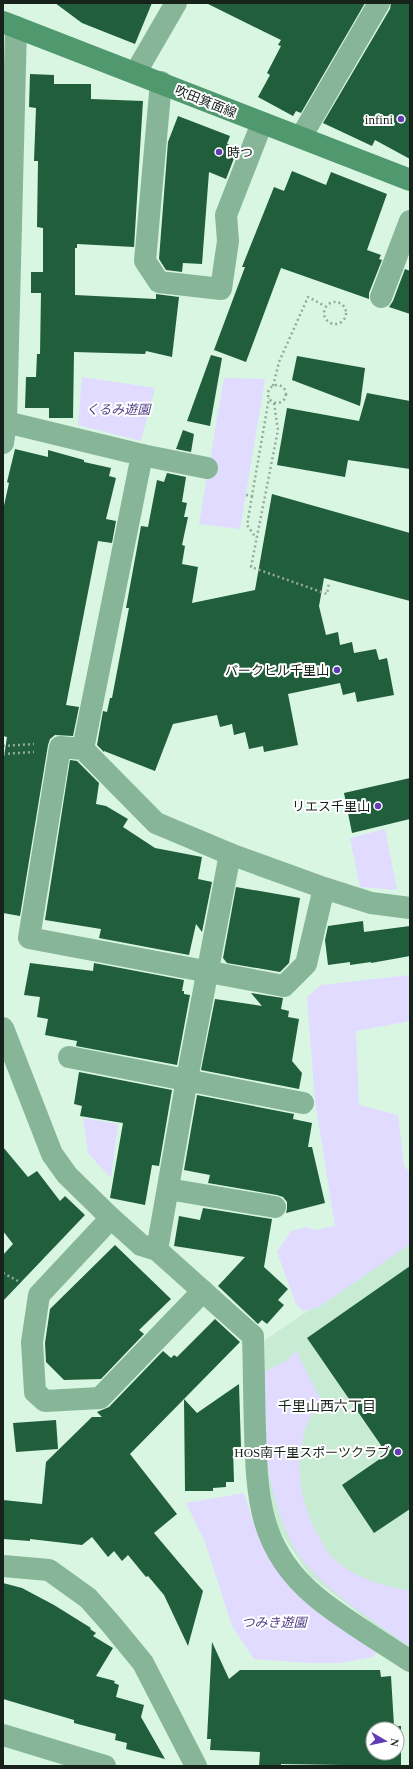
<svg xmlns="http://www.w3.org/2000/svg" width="413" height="1769" font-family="'Times New Roman','Noto Sans JP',serif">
<rect width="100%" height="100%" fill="#d9f6e3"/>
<polygon fill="#c8ebd4" points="410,1242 410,1652 310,1576 274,1522 264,1471 265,1340"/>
<g fill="#e0dbff">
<polygon points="82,377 155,388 141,441 78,425"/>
<polygon points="224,378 265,379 240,529 199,524"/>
<polygon points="385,829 397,890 360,887 350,838"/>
<polygon points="410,975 410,1021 356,1031 359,1105 398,1115 404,1166 410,1172 410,1244 319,1307 303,1311 296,1304 277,1252 291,1231 307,1227 315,1230 335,1226 315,1101 307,997 321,985"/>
<polygon points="83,1118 118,1124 111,1178 88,1153"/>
<path d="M296,1350L321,1400C316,1409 308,1419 305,1429C295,1468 299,1500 318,1535C322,1542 327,1553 333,1558C356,1579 381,1585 410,1591V1647C373,1620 329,1594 300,1557C285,1536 271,1492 268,1466C264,1437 266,1402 265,1372L289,1359Z"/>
<polygon points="244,1493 256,1529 272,1562 377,1652 373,1657 341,1663 309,1663 254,1659 232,1626 205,1542 186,1503"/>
</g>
<g fill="#205e3c" fill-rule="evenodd">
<polygon points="55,3 152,3 135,44 82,23"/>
<polygon points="206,3 365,3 301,113 296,111 293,116 258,97 270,75 267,73 281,46 278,45 281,40"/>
<polygon points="391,3 410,3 410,159 375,140 372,146 323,123 390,9"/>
<polygon points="30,74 54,75 54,84 91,84 91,99 143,101 134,247 77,244 77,248 75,248 75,295 156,299 156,294 179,297 172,357 146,351 145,354 74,352 73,418 49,418 49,408 25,408 26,377 36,377 37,354 40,354 41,293 31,293 31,272 43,272 43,228 37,227 38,161 34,161 36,108 29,107"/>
<polygon points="178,116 230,136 227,144 238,148 226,179 209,172 202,264 183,263 182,272 166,270 159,259 168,142"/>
<polygon points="292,171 326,185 331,172 387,194 367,250 381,255 379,259 382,260 369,293 369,299 281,268 246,362 214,350 245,267 242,267 274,187 284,191"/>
<polygon points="405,269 410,271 410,314 389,307 393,301"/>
<polygon points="211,355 222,358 210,426 187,421"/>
<polygon points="297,356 365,368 360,406 292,380"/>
<polygon points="367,393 410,401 410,469 348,460 345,477 277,465 287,408 359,421"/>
<polygon points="183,430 194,434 191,452 176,449"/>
<polygon points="15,449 48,457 48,450 84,460 84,462 111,468 109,476 116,478 106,519 116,521 112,543 98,541 66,705 79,707 73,736 55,735 50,739 48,745 20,916 3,913 3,763 7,737 3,736 3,510 9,483 7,482"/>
<polygon points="167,473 186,477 182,502 187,503 184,517 188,517 182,545 185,546 182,564 198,567 192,603 255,590 272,494 410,533 410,601 324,578 319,606 326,635 338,632 340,645 352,642 354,653 376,649 379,660 387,658 394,695 357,702 355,692 343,695 340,683 288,694 298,745 264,752 263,746 249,749 245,732 234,735 232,724 220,727 217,715 173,724 155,771 104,751 104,752 97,745 103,711 107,712 110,698 112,698 129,608 126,608 141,526 148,527 157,480 164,482"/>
<polygon points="70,760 77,761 99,783 96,804 106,806 128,819 123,827 155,848 202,857 198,879 212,882 202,932 196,924 189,955 99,938 101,929 45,920"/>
<polygon points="410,778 410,819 352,833 344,793"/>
<polygon points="236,887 300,898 289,963 280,972 227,963 223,958"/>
<polygon points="363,921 364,932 410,926 410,956 371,963 371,962 350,965 350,962 328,965 325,940 328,926"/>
<polygon points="30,963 93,971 94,963 184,980 182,991 184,991 184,994 190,995 177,1065 76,1046 77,1041 45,1035 48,1019 37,1017 40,997 24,995"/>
<polygon points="251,993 283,998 281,1009 289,1011 288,1017 299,1019 292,1061 302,1073 299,1089 201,1070 215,999 262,1006"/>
<polygon points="79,1072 172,1090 159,1166 152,1165 145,1205 110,1198 123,1123 80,1116 82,1106 74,1104"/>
<polygon points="197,1095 294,1114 293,1119 312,1123 308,1147 312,1147 325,1203 286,1213 287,1209 287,1202 283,1197 277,1195 208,1183 210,1175 184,1170"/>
<polygon points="3,1147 28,1177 37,1171 60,1201 65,1196 85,1215 3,1301 3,1255 13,1244 3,1231"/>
<polygon points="203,1208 272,1219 264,1267 288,1289 278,1300 284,1305 267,1324 262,1320 258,1324 218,1286 245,1257 174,1246 179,1216 200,1220"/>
<polygon points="115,1245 171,1299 139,1330 144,1334 101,1379 64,1380 46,1362 45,1343 50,1309"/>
<polygon points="410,1266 410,1509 374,1533 342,1485 387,1454 307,1338"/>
<polygon points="215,1319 240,1342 184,1399 197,1413 239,1384 241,1448 233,1448 234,1482 226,1482 226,1487 213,1488 213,1491 185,1491 184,1399 130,1454 177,1514 154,1533 203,1591 188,1646 164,1595 148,1576 146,1577 128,1555 122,1561 114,1551 108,1557 92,1537 82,1545 30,1539 30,1541 3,1539 3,1500 42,1504 46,1462 92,1417 102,1417 97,1412 109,1407 163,1351 171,1358 174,1355 177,1357"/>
<polygon points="56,1420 58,1449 16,1452 13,1423"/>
<polygon points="3,1583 22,1588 54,1605 91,1628 90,1629 96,1633 93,1636 113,1648 96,1676 115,1681 114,1683 119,1685 116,1697 144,1705 141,1717 165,1759 126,1749 127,1743 115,1740 116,1734 74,1723 74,1720 3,1699"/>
<path d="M212,1642L229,1679L240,1670H380L381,1677L391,1676L394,1726H401V1766L281,1764V1766H259L260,1752L210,1750L211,1739H207ZM373,1729H397V1753H373Z"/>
</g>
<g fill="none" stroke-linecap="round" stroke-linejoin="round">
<g stroke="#94aa9b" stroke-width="2.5" stroke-dasharray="2 3" stroke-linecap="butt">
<circle cx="335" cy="313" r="11"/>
<circle cx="277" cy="394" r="9"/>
<polyline points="273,386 279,362 308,297 325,306"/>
<polyline points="274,403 278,430 251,567 327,594 329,583"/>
<polyline points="246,495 252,496 269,398"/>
<polyline points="252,496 247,525 256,538"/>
<polyline points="3,746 34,744"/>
<polyline points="3,754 34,752"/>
<polyline points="3,1273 18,1281"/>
</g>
<g stroke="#87b597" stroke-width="22">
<polyline points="136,72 176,3"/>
<polyline points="161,82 145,261 159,282 221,289 228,241 226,215 262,123"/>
<polyline points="301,137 379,3"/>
<polyline points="381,297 410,221"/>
<polyline points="6,422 142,455 83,749"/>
<polyline points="3,443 6,422 16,27"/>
<polyline points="142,455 207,468"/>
<polyline points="324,888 306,964 284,986 29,938 60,747 83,749 156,823 230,854 324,888 371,903 410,908"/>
<path d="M3,1028L52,1154L67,1175L111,1218L141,1245L157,1250L253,1336C254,1367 254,1399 255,1430C257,1498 259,1549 315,1596C342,1619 379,1640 410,1661"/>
<polyline points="69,1057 303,1103"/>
<polyline points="168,1189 275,1207"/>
<polyline points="111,1218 39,1295 32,1342 35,1392 45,1401 100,1398 203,1291"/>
<polyline points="157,1250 187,1079 230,854"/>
<polyline points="3,1566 49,1570 88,1598 111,1624 143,1663 196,1766"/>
<polyline points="3,1735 105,1766"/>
</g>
<polyline stroke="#50986d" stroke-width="22" points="3,22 410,180"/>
</g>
<g fill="#623cb4" stroke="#fff" stroke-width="1.5">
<circle cx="401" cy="119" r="4"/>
<circle cx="219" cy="152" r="4"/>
<circle cx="337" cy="670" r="4"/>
<circle cx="378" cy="806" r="4"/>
<circle cx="398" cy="1452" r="4"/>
</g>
<g text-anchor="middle" stroke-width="4" stroke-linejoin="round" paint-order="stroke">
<g font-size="13" fill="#17221b" stroke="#fff">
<text transform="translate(206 101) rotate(22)" y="5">吹田箕面線</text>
</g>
<g font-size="13" fill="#17221b" stroke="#fff" text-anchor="end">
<text x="393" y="124">infini</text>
<text x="227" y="157" text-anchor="start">時つ</text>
<text x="329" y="675">パークヒル千里山</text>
<text x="370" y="811">リエス千里山</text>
<text x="390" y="1457">HOS南千里スポーツクラブ</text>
</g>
<g font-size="13" font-style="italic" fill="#503e86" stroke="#fff">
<text x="118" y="414">くるみ遊園</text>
<text x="274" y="1627">つみき遊園</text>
</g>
<g font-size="14" fill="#17221b" stroke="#fff">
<text x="327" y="1411">千里山西六丁目</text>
</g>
</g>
<rect width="413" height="1769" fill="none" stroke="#17221b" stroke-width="8"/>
<g transform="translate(385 1741) rotate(99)"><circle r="19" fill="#ffffff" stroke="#a2a7a4"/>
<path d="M0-3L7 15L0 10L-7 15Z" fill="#623cb4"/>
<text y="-6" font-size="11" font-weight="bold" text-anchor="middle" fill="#17221b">N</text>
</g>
</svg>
